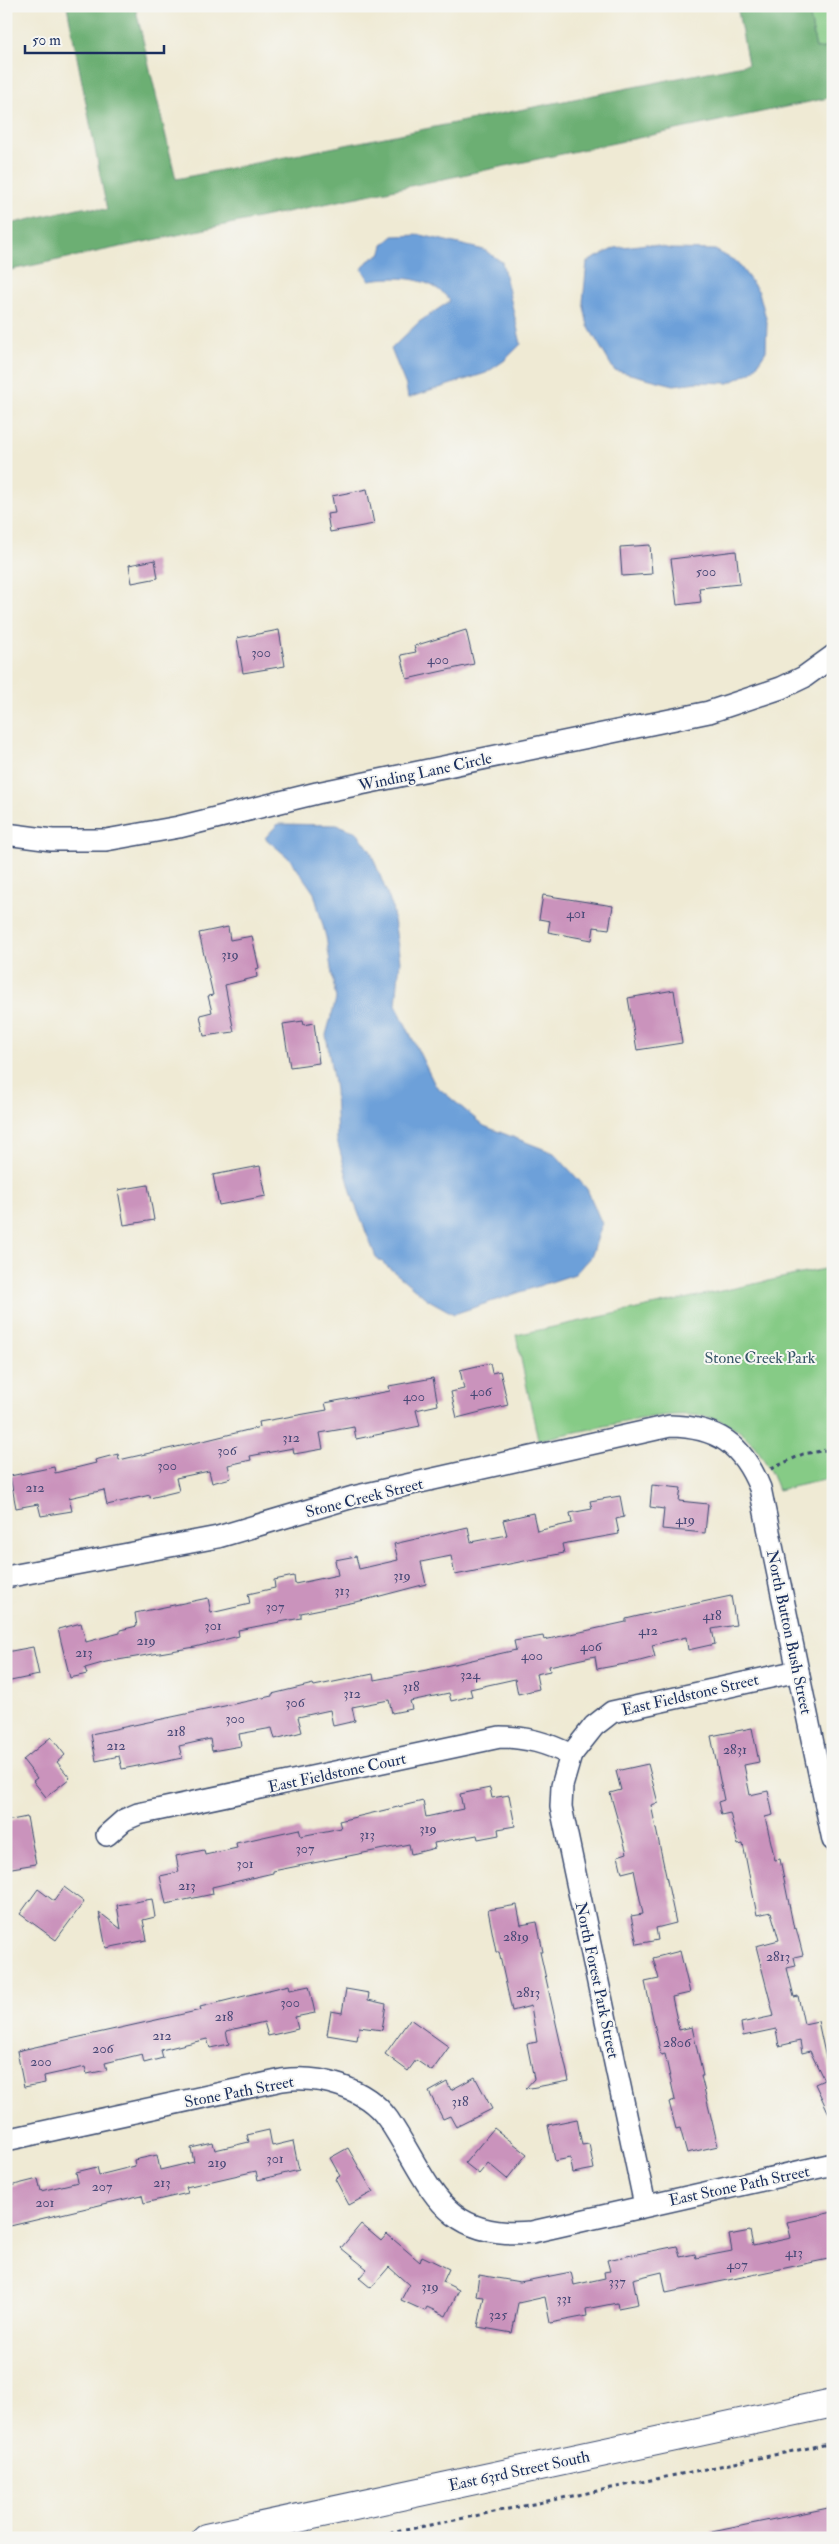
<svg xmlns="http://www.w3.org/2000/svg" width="839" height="2544" font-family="'IM FELL Double Pica',serif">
<rect width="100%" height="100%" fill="#f6f6f2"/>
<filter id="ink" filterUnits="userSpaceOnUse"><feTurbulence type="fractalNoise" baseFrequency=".02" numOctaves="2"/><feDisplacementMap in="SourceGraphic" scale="10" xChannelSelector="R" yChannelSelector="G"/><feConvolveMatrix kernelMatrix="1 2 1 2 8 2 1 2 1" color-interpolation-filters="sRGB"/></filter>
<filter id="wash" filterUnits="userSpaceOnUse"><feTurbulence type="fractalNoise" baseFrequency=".0096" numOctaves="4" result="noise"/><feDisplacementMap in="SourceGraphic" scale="20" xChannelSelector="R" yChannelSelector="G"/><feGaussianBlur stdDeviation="1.12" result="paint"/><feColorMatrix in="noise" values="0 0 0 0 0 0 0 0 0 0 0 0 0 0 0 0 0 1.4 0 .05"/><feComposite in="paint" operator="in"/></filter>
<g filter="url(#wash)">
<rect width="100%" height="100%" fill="#efead4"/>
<g fill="#86cb86" stroke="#507d72">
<polygon points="808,6 833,6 833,47 816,49"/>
<path d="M833,1267V1478L778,1490C748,1409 700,1407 624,1422C595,1428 567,1434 538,1440L516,1335Z"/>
</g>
<polygon fill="#6caf73" stroke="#446f68" points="67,6 135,6 176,179 748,64 737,6 808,6 816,49 833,47 833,97 6,271 6,225 82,207 107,210"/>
<g fill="#6da0d9" stroke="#44689c">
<path d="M421,235L484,250L502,262L521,344L505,360L486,373L408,398L406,386L391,349L419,322L450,301C432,276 397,276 369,280L362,269L368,261L381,253L383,245L393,236Z"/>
<polygon points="647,244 671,249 715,250 737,262 759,292 767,322 766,351 753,371 729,383 697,382 674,385 614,370 588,326 583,302 587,262 615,248"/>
<polygon points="278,824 337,825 357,832 370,850 392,906 400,961 396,1005 435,1085 484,1126 554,1153 587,1189 602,1224 592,1255 575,1274 454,1314 427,1299 376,1257 354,1202 337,1140 335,1090 326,1035 336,999 326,937 314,893 291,860 265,838"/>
</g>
<g id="blocks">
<g fill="#ca93bc">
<polygon points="367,489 374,524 330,532 327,514 335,513 332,496"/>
<polygon points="650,545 652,574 622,576 620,547"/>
<polygon points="736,551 740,584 699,588 701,602 677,605 671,559"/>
<polygon points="155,560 158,578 132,583 129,565"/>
<polygon points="279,630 285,666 243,673 237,638"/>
<polygon points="466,630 474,664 407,679 401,655 416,652 414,646"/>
<polygon points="543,895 613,906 609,929 594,927 592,940 548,932 550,921 539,919"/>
<polygon points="228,927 230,940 252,936 259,968 256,969 257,977 225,985 234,1032 204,1036 200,1015 212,1012 208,996 213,995 199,933"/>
<polygon points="674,990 682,1043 637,1050 628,998"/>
<polygon points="303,1021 304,1025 314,1023 319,1063 290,1067 283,1024"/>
<polygon points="260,1166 266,1196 219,1205 213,1175"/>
<polygon points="148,1185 154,1220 124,1225 118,1190"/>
<polygon points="490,1363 492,1373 500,1371 508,1405 457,1418 451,1392 464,1389 460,1370"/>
<polygon points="433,1378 438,1405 416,1410 420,1426 356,1439 354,1427 320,1433 323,1449 294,1454 293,1448 250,1456 251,1460 228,1465 231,1478 212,1483 209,1471 176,1478 179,1491 150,1498 150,1495 107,1505 104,1490 69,1498 72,1511 41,1516 38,1504 16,1508 10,1476 54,1467 55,1473 96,1463 95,1460 118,1454 119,1460 203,1441 260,1427 259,1422 327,1410 325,1403 390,1391 389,1386"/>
<polygon points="652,1485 681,1488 679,1501 708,1504 705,1533 662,1529 664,1509 650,1507"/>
<polygon points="620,1496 624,1517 616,1519 619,1534 562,1544 564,1553 455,1575 451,1556 421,1562 426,1584 365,1600 301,1613 301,1618 238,1630 239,1636 195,1647 106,1662 85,1668 87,1674 70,1678 58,1629 81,1623 86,1642 120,1633 120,1630 137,1626 135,1613 208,1598 211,1613 250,1604 248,1594 275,1588 274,1580 294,1576 295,1584 338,1575 335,1560 356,1556 359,1569 398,1560 394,1544 468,1527 471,1542 507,1535 503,1520 533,1513 537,1531 572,1523 570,1513 592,1509 590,1501"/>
<polygon points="731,1596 736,1625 712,1629 715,1644 688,1650 686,1637 652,1645 655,1657 636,1662 597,1669 595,1656 549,1666 550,1671 536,1674 539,1689 518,1694 515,1679 470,1689 472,1696 451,1701 449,1693 410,1701 412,1709 392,1713 389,1700 352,1707 355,1721 333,1726 330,1710 298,1717 302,1732 275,1739 272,1728 239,1734 241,1746 212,1751 210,1739 179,1746 182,1758 154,1764 153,1763 122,1769 119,1756 96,1761 91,1734 272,1696 272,1694 313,1684 314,1686 373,1674 374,1680 432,1669 516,1650 514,1641 543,1636 544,1640 626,1622 626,1619 660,1611"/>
<polygon points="33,1647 39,1675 6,1682 6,1652"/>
<polygon points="752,1728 759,1762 744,1765 750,1795 768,1791 773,1815 765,1817 775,1860 780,1859 794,1929 796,1928 803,1955 794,1957 796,1966 787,1968 794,1997 798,1996 804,2024 818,2021 830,2077 833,2076 833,2122 815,2084 824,2080 810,2051 802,2053 800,2041 779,2046 776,2029 743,2036 741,2023 774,2016 756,1946 779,1940 771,1912 757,1915 743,1844 738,1845 730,1813 721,1815 718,1802 724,1800 711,1736"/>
<polygon points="51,1737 65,1755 57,1762 70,1778 46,1797 33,1781 37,1778 23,1760"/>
<polygon points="648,1764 658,1803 651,1805 676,1923 656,1928 658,1940 637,1944 631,1916 643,1914 634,1870 622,1873 618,1856 627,1853 610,1793 621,1790 616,1771"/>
<polygon points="490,1788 492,1798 509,1795 515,1826 498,1829 499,1835 478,1839 477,1835 434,1843 435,1848 411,1854 409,1844 273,1871 273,1873 212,1887 213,1894 166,1904 160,1876 179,1872 176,1856 204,1850 205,1855 237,1848 236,1843 299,1829 301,1836 341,1828 339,1821 423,1801 426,1817 463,1809 460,1794"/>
<polygon points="27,1817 36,1864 6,1869 6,1821"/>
<polygon points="64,1887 84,1902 56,1940 20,1914 38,1889 54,1901"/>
<polygon points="152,1899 155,1917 143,1920 147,1940 106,1948 99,1912 121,1929 117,1905"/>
<polygon points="517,1905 521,1925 537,1922 543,1952 540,1952 569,2081 525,2089 534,2079 527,2044 537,2042 531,2006 512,2011 499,1952 496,1952 488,1910"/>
<polygon points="680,1951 690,1993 672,1997 679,2030 692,2027 703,2076 701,2076 718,2146 687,2153 680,2128 676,2129 669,2102 675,2100 665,2054 661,2055 645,1982 659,1979 653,1958"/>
<polygon points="289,1985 290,1990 309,1986 315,2013 295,2017 298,2029 268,2036 264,2022 226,2031 229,2044 210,2048 207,2039 161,2050 163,2058 144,2063 142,2054 105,2063 107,2070 87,2074 85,2067 44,2076 45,2083 24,2087 17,2051 201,2010 200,2007"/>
<polygon points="346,1989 369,1993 368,2000 386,2004 382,2030 359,2027 357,2040 327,2035 331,2011 342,2013"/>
<polygon points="410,2019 449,2047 432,2071 416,2060 408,2071 385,2054"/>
<polygon points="475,2077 492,2109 456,2127 450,2116 443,2119 429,2092 447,2082 451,2090"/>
<polygon points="577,2119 582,2145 589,2144 594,2169 573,2173 570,2158 555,2161 548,2125"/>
<polygon points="494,2128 527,2154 507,2179 488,2163 479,2174 465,2163"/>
<polygon points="269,2130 272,2146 293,2141 299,2170 258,2180 256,2171 186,2187 188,2193 144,2203 142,2195 6,2227 6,2187 38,2179 41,2191 78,2182 76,2172 97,2167 99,2175 135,2166 134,2160 157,2155 160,2170 194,2162 191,2148 213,2143 215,2150 249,2142 247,2135"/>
<polygon points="348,2148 373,2192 349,2205 335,2179 340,2176 330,2158"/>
<polygon points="833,2212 833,2258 666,2293 662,2272 633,2279 638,2304 618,2308 617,2303 586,2309 587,2316 550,2323 545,2297 518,2303 512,2333 478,2327 484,2297 476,2296 479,2275 520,2282 571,2272 574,2285 605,2278 604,2272 610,2271 607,2260 677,2246 680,2257 695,2254 696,2258 732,2251 729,2235 750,2231 753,2246 791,2238 787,2222"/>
<polygon points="361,2224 381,2241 387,2234 420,2262 422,2256 449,2269 443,2282 459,2290 446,2316 427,2307 425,2311 401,2300 409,2285 389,2267 371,2288 359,2278 367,2269 341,2248"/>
<polygon points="833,2507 833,2538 713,2538 712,2532"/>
</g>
</g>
</g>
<g filter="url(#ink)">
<use href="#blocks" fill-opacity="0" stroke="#3b4b70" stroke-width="1"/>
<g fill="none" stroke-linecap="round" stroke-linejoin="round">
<defs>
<g id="street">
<polyline points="6,834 52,840 106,840 179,827 317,793 709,712 781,688 804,677 833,656"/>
<path d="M6,1577L218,1537L353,1497L670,1426C718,1427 742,1444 760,1488L833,1840"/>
<path d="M107,1835L124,1820L138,1814L500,1737C527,1737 547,1743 571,1755"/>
<path d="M6,2140L282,2080C319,2075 365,2087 388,2119C430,2181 439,2241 532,2232L833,2164"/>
<polyline points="645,2205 561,1807 562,1786 571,1755 594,1726 612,1712 798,1671"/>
</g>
<polyline id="secondary" points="206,2538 833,2403"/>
</defs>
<use href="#street" stroke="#3b4b70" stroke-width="24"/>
<use href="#secondary" stroke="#3b4b70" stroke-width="30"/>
<g stroke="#3b4b70" stroke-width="3" stroke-dasharray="4 4" stroke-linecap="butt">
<polyline points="771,1469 803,1454 833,1449"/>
<polyline points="366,2538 833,2443"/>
</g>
<use href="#street" stroke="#fff" stroke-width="21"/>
<use href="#secondary" stroke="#fff" stroke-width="28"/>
</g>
</g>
<g text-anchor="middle" stroke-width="4" stroke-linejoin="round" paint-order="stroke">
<g font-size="14" fill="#474876">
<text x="706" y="576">500</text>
<text x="261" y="657">300</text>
<text x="438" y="664">400</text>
<text x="576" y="918">401</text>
<text x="230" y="959">319</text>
<text x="481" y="1396">406</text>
<text x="414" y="1401">400</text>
<text x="291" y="1442">312</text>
<text x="227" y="1455">306</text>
<text x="167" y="1470">300</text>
<text x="35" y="1492">212</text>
<text x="685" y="1524">419</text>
<text x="402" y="1580">319</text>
<text x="342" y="1595">313</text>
<text x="275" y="1611">307</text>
<text x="712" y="1620">418</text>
<text x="213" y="1630">301</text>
<text x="648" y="1635">412</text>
<text x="146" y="1645">219</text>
<text x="591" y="1651">406</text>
<text x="84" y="1657">213</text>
<text x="532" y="1660">400</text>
<text x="470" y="1679">324</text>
<text x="411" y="1691">318</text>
<text x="352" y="1698">312</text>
<text x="295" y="1707">306</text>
<text x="235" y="1723">300</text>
<text x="176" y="1736">218</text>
<text x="116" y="1750">212</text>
<text x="735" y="1754">2831</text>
<text x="428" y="1833">319</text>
<text x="367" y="1839">313</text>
<text x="305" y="1853">307</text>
<text x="245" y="1868">301</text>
<text x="187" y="1890">213</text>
<text x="516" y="1941">2819</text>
<text x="778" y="1961">2813</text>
<text x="528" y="1997">2813</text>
<text x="290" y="2007">300</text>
<text x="224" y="2021">218</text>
<text x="162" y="2040">212</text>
<text x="677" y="2047">2806</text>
<text x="103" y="2053">206</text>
<text x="41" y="2066">200</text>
<text x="460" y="2106">318</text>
<text x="275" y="2163">301</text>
<text x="217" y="2167">219</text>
<text x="162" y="2187">213</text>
<text x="102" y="2191">207</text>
<text x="45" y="2207">201</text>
<text x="794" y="2257">413</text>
<text x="737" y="2269">407</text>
<text x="617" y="2286">337</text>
<text x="430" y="2291">319</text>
<text x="564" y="2303">331</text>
<text x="498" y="2319">325</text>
</g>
<g font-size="16" fill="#1b2f5e" stroke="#f6f6f2">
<text transform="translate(425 771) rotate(-12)" y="6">Winding Lane Circle</text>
<text transform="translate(364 1497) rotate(-14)" y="6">Stone Creek Street</text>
<text transform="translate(790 1632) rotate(78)" y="6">North Button Bush Street</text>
<text transform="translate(690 1694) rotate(-13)" y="6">East Fieldstone Street</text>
<text transform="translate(337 1772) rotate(-12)" y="6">East Fieldstone Court</text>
<text transform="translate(598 1980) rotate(78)" y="6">North Forest Park Street</text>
<text transform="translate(239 2091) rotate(-11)" y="6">Stone Path Street</text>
<text transform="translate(739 2185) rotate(-12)" y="6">East Stone Path Street</text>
<text transform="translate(519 2470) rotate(-12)" y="6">East 63rd Street South</text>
</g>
<g font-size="16" fill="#365668" stroke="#f6f6f2">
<text x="760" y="1363">Stone Creek Park</text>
</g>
</g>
<rect width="839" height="2544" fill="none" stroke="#f6f6f2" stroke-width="25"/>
<path d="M25 45v8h139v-8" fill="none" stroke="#1b2f5e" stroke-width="2.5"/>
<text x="32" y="45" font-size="15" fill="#1b2f5e" stroke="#f6f6f2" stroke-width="4" paint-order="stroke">50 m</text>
</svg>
